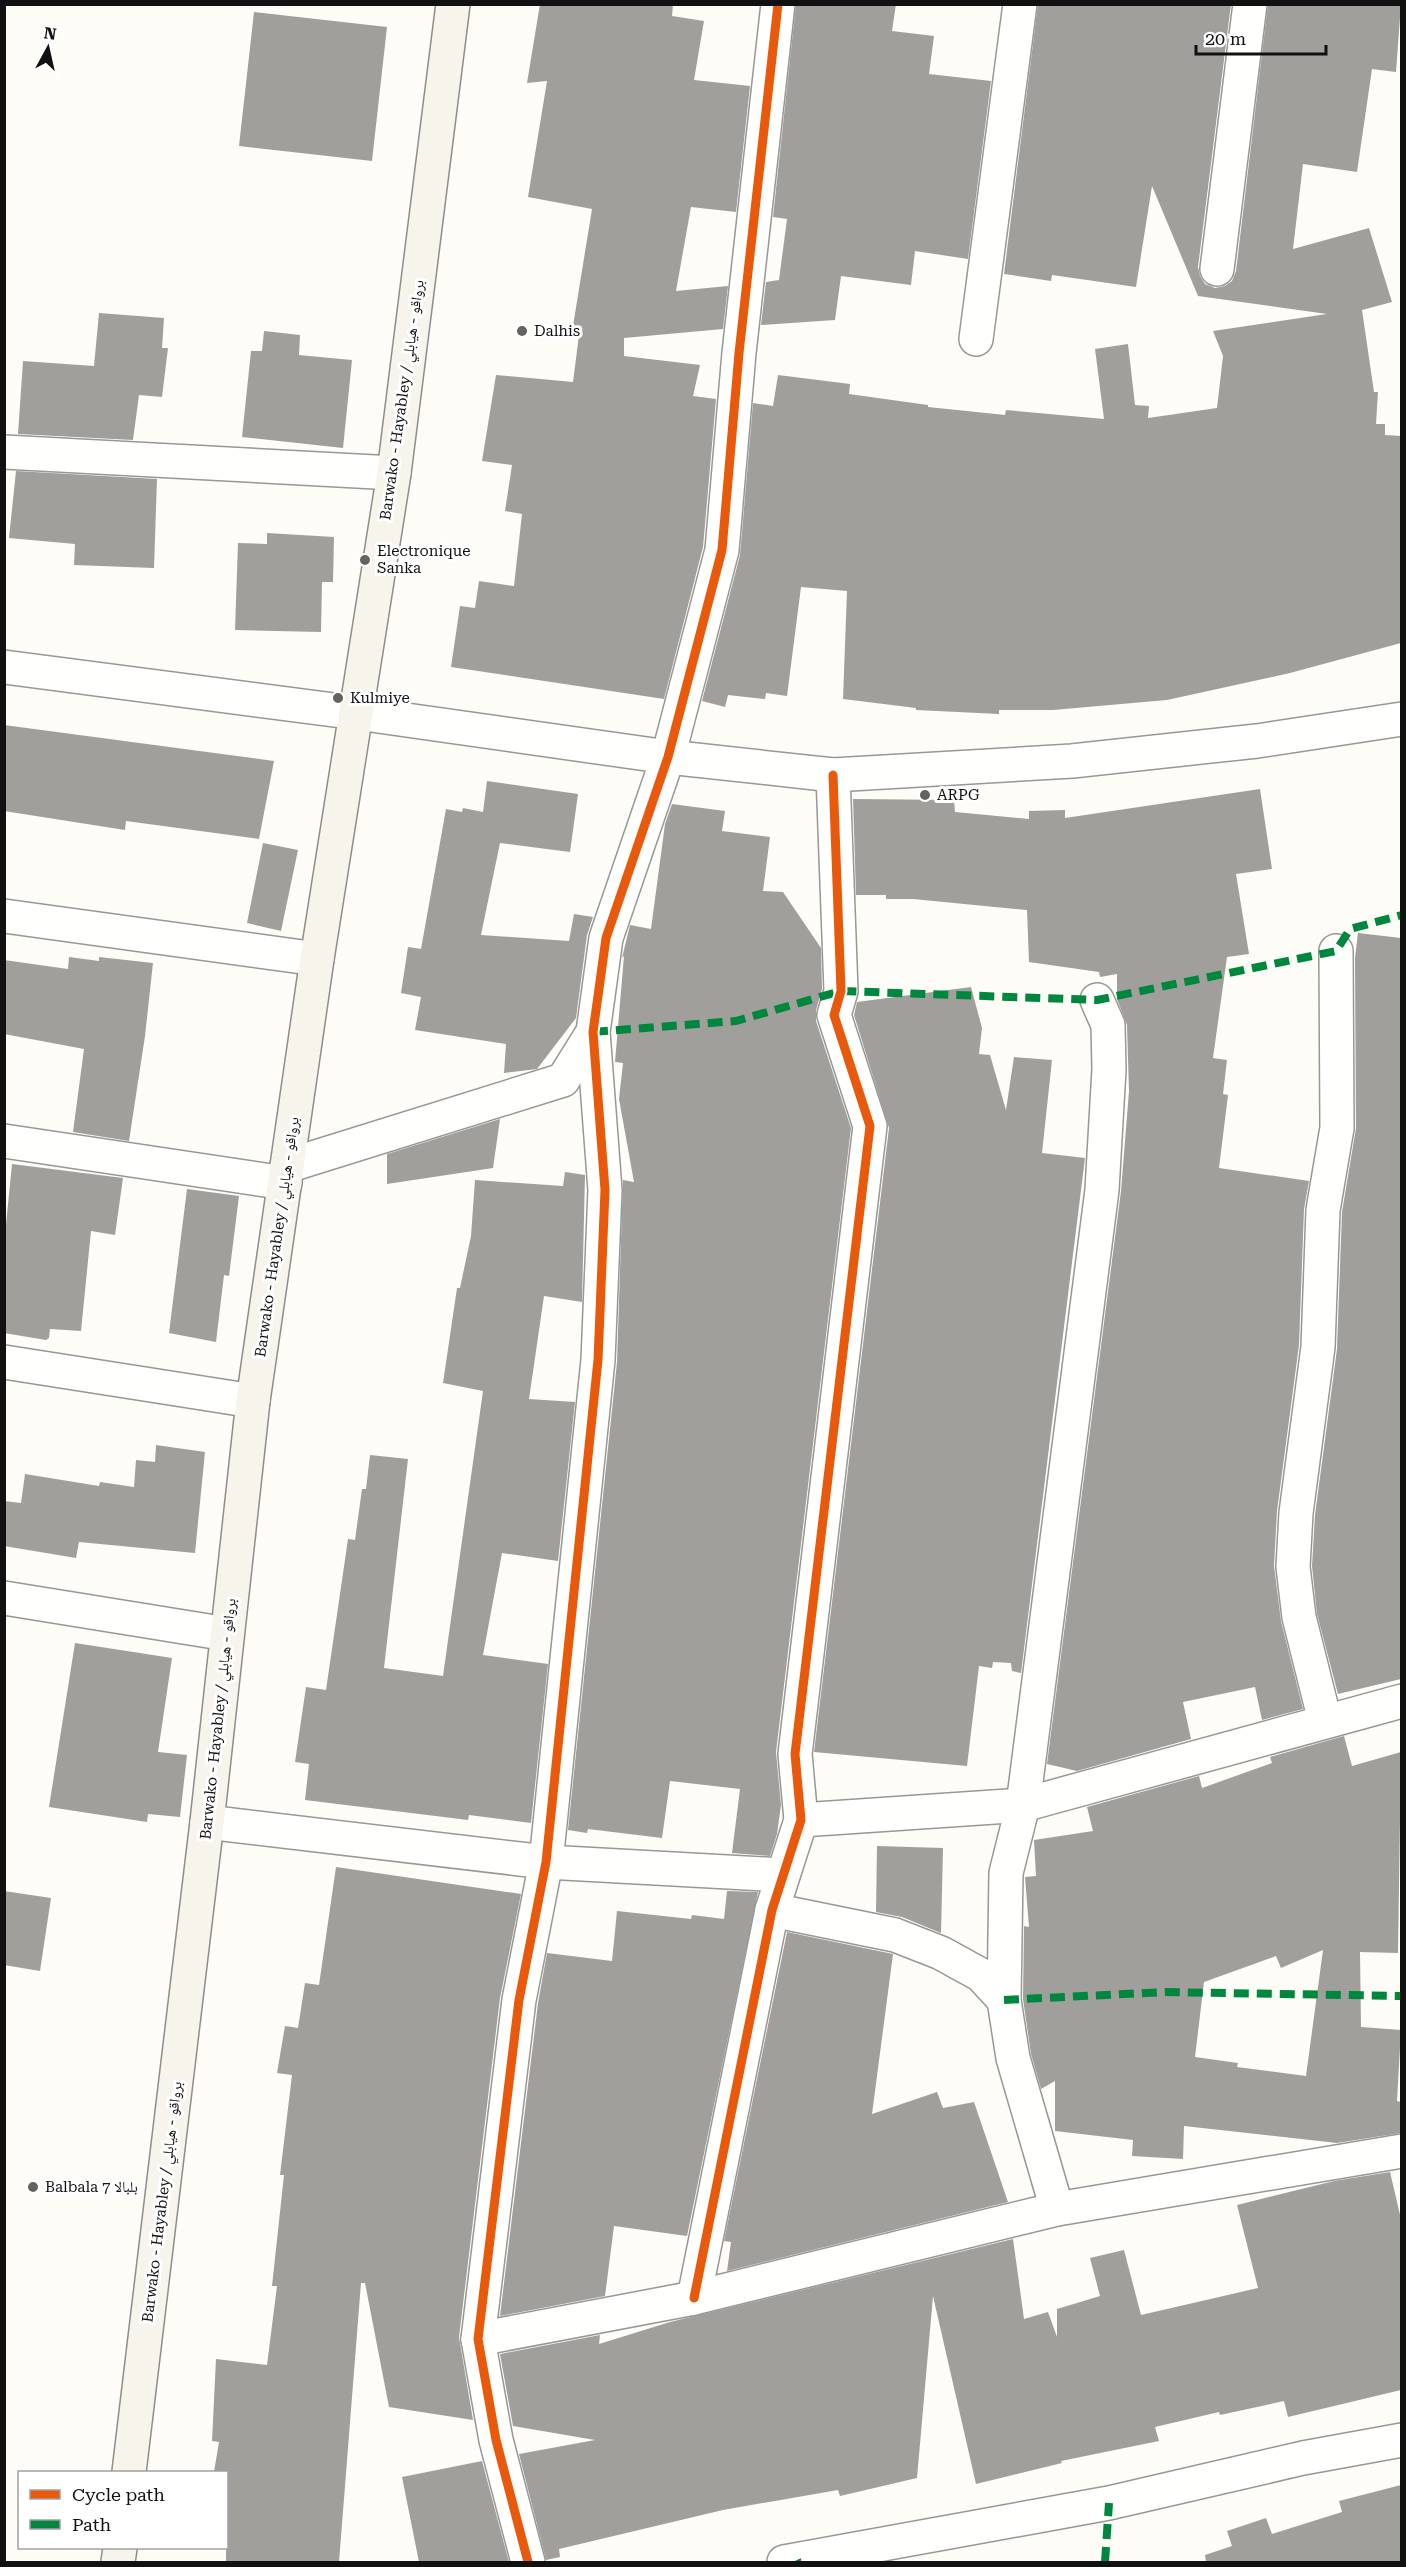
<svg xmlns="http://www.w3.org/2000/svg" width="1406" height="2567" font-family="'Roboto Serif','Noto Naskh Arabic',serif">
<rect width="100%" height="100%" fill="#fdfcf7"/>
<g fill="#a19f9c" fill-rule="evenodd">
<polygon points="540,4 673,4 672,16 704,21 694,80 750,86 736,212 691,207 676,291 728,286 723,329 624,338 624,356 700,365 693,396 716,399 703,547 664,699 451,667 460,606 475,608 479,581 514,586 522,514 505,511 512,465 482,461 496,375 573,382 580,327 573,326 592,209 528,197 547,81 527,83"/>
<polygon points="796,4 896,4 892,31 934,36 929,74 991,81 968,259 915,251 911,285 841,276 835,320 761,325 766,282 779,280 787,219 773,217"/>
<polygon points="1038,4 1231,4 1198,267 1200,276 1205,284 1215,288 1225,286 1232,281 1236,271 1268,4 1401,4 1396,72 1372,69 1357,172 1303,164 1293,249 1369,228 1392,302 1362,310 1374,392 1378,392 1376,424 1385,424 1385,435 1401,436 1401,643 1290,673 1167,700 1053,710 999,710 999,714 916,710 916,708 843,699 847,591 801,587 787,696 766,693 765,699 728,695 725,707 702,701 740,555 753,403 773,406 778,375 850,384 849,394 928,405 928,407 1005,415 1006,410 1104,419 1095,349 1128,344 1135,405 1149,406 1148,418 1217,408 1223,356 1213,331 1327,314 1198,296 1152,186 1136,287 1052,275 1051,281 1004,274"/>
<polygon points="254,12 387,27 372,161 239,146"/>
<polygon points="99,313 164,318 162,348 168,348 162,397 139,395 133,440 18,434 23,361 94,366"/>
<polygon points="264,331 300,335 299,355 352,360 343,448 242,437 251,351 262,351"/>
<polygon points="16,471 157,479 154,568 74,565 75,544 9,538"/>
<polygon points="267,533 334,537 333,582 322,582 321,632 235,630 238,543 267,544"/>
<polygon points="4,725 274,761 259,839 126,821 125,830 4,811"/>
<polygon points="487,781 578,794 570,852 500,843 481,935 569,941 574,914 593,917 587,935 576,1018 537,1069 504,1073 506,1044 415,1030 421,997 401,993 408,947 421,949 446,809 462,812 463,808 483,812"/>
<polygon points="1260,789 1272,869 1236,874 1249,954 1227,957 1213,1058 1227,1060 1223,1094 1228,1095 1219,1168 1309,1181 1304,1209 1299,1345 1277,1511 1274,1566 1281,1621 1303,1709 1262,1720 1255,1687 1183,1702 1191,1739 1077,1771 1047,1764 1121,1191 1129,1091 1127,1025 1117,999 1117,974 1100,977 1099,972 1029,962 1027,910 913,899 886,899 886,895 856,895 853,799 954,800 955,812 1029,819 1029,811 1065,810 1065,818"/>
<polygon points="672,804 725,811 722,831 770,837 763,891 783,892 821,948 822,989 816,1010 816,1021 851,1128 776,1752 781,1805 777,1834 770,1856 732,1853 740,1789 670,1781 662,1838 588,1829 587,1833 568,1830 617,1362 623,1180 634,1182 619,1099 623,1063 615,1062 624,956 622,958 630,925 651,929 665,824"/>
<polygon points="263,843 298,850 281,931 247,923"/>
<polygon points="1358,933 1401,938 1401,1679 1338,1694 1317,1614 1312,1566 1315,1515 1337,1349 1342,1212 1356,1128 1355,958"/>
<polygon points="69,957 99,961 99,957 153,963 145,1036 129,1141 73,1132 84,1049 4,1034 4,960 68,969"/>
<polygon points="971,987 982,1028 979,1054 990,1055 1006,1110 1014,1057 1052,1060 1042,1153 1085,1158 1021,1673 1012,1671 1011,1663 993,1662 992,1668 979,1666 967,1766 814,1752 889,1128 854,1015 857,1002"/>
<polygon points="500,1119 493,1168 387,1184 387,1154"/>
<polygon points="12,1164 123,1178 115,1235 91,1231 81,1331 50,1329 49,1338 46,1340 4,1333 4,1245"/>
<polygon points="565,1172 585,1175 582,1302 544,1296 529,1399 575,1402 558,1561 502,1553 483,1655 548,1664 531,1823 469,1815 468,1820 305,1800 309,1764 295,1762 306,1687 326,1690 348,1539 355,1540 362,1489 366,1489 370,1455 408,1459 384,1668 443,1676 483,1391 443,1383 457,1288 460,1288 471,1236 475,1180 563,1186"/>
<polygon points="187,1189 239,1196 229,1276 224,1275 216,1342 169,1333"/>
<polygon points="156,1445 205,1452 195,1553 79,1542 76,1558 4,1546 4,1501 21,1503 25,1474 99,1486 100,1482 134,1487 136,1460 155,1462"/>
<polygon points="75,1643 172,1658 158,1752 187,1755 180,1817 148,1814 147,1822 49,1807"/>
<path d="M1344,1736L1352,1766L1401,1752L1398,1953L1360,1952L1361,2027L1401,2030L1397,2101L1401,2102V2133L1337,2143L1184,2126L1183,2159L1132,2156L1133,2140L1055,2131V2081L1041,2089L1031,2054L1023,1999L1024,1926L1029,1927L1025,1877L1036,1876L1034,1840L1093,1831L1087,1807L1199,1776L1202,1788L1272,1763L1270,1757ZM1323,1950L1306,2076L1237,2067L1238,2063L1195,2057L1204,1982L1276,1956L1281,1968Z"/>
<polygon points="877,1846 943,1848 941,1933 902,1917 876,1912"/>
<polygon points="336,1867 521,1894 500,1998 459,2337 473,2420 389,2407 365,2283 361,2283 339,2562 226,2562 226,2472 214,2472 219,2442 212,2441 216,2359 267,2365 277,2286 272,2286 284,2175 280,2175 292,2075 277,2073 285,2026 298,2028 305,1983 319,1985"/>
<polygon points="4,1891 51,1898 40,1971 4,1965"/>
<polygon points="727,1891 758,1892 687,2236 614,2226 605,2296 500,2316 538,2003 547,1953 612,1961 617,1911 691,1919 692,1915 724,1919"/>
<polygon points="787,1932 893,1954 872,2114 937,2092 943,2108 974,2102 1008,2202 727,2271 731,2242 724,2241"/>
<polygon points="1390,2172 1401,2219 1401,2390 1288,2417 1284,2401 1220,2415 1219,2412 1155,2427 1159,2441 1061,2461 1062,2463 976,2484 933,2296 917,2478 840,2496 838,2490 723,2510 559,2549 560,2557 546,2560 519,2454 595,2440 513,2426 500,2354 600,2335 599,2344 670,2322 1013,2239 1024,2319 1048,2312 1057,2337 1057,2309 1100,2296 1090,2258 1124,2250 1141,2315 1258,2288 1237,2205 1334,2181"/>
<polygon points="482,2461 509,2562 419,2562 402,2477"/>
<polygon points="1401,2485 1401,2562 1206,2562 1205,2555 1232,2546 1227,2531 1266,2518 1272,2534 1342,2512 1339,2501"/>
</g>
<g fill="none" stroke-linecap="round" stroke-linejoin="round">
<defs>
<g id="minor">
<polyline points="1217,269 1250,4"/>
<polyline points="976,339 1020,4"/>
<polyline points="4,452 394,473"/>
<polyline points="4,667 357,713 668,757 833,775 1072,761 1257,741 1402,719"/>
<polyline points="4,916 317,959"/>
<polyline points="4,1141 285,1183"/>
<polyline points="287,1166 563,1080 593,1032"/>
<polyline points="4,1362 253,1401"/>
<polyline points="4,1598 227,1634"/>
<polyline points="1325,1721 1299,1617 1293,1567 1296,1513 1318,1347 1323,1210 1337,1128 1336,951"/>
<polyline points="801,1820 1023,1805 1402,1701"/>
<polyline points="207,1822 546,1862 782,1875"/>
<polyline points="772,1910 895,1935 941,1953 981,1975 1004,2000"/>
<polyline points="1057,2209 1013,2058 1004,2000 1006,1873 1023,1805 1102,1190 1109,1069 1108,1025 1097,1000"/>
<polyline points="694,2298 772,1910 801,1820 795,1754 870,1126 834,1015 841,991 833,775"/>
<polyline points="478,2339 694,2298 1057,2209 1402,2151"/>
<polyline points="528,2562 496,2440 478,2339 519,2000 546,1862 598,1360 605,1190 593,1032 606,938 668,757 722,550 739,353 778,4"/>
<polyline points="784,2562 1109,2503 1303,2458 1402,2440"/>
</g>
<g id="secondary">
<polyline points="129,2472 207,1822 253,1401 317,959 394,473 453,4"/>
<polyline points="118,2562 120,2548"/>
</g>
</defs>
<use href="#minor" stroke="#979795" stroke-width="36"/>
<use href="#secondary" stroke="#8e8d8b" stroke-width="36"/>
<use href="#minor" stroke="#fffffe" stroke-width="33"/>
<use href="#secondary" stroke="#f6f4eb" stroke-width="33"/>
<g stroke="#00873e" stroke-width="8" stroke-dasharray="15 8" stroke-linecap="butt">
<polyline points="593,1032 736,1021 841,991 1097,1000 1336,951 1350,929 1402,915"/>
<polyline points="1004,2000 1165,1992 1402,1996"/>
<polyline points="797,2560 798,2562"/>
<polyline points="1105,2562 1109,2503"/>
</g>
<defs>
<g id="cycleway">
<polyline points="694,2298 772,1910 801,1820 795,1754 870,1126 834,1015 841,991 833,775"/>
<polyline points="528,2562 496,2440 478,2339 519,2000 546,1862 598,1360 605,1190 593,1032 606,938 668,757 722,550 739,353 778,4"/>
</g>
</defs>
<use href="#cycleway" stroke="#fff" stroke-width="13"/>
<use href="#cycleway" stroke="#e8590c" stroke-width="9"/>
</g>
<g fill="#646362" stroke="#fff" stroke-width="2">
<circle cx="522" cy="331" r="6"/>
<circle cx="365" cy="560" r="6"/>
<circle cx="338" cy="698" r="6"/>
<circle cx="925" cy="795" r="6"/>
<circle cx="33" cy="2187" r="6"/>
</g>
<g text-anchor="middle" stroke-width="6" stroke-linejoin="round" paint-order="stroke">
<g font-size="15" fill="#111" stroke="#fff" text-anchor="start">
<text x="534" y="336">Dalhis</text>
<text x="377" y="556">Electronique<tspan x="377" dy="17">Sanka</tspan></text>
<text x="350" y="703">Kulmiye</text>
<text x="937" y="800">ARPG</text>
<text x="45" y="2192">Balbala 7 بلبالا</text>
</g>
<g font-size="15" fill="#111" stroke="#fff">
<text transform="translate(402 400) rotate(-82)" y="5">Barwako - Hayabley / برواقو - هيابلي</text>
<text transform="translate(277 1237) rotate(-82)" y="5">Barwako - Hayabley / برواقو - هيابلي</text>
<text transform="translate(218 1719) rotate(-84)" y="5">Barwako - Hayabley / برواقو - هيابلي</text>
<text transform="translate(162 2202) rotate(-83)" y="5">Barwako - Hayabley / برواقو - هيابلي</text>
</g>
</g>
<rect width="1406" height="2567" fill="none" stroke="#111111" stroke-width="12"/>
<rect x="18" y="2471" width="210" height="78" fill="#ffffff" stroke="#a0a0a0" stroke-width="1.5"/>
<rect x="30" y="2490" width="30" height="9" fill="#e8590c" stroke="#a0a0a0" stroke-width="1.5"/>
<text x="72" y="2501" font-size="18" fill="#111111">Cycle path</text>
<rect x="30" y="2520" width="30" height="9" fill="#00873e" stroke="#a0a0a0" stroke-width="1.5"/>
<text x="72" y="2531" font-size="18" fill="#111111">Path</text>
<g transform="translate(48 48) rotate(8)" stroke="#ffffff" stroke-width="4.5" paint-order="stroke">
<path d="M0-4.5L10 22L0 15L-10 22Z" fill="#111111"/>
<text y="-9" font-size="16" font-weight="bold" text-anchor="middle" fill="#111111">N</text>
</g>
<path d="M1196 45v9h130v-9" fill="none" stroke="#111111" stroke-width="3"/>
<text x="1205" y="45" font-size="18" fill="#111111" stroke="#ffffff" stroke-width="4.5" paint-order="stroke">20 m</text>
</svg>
